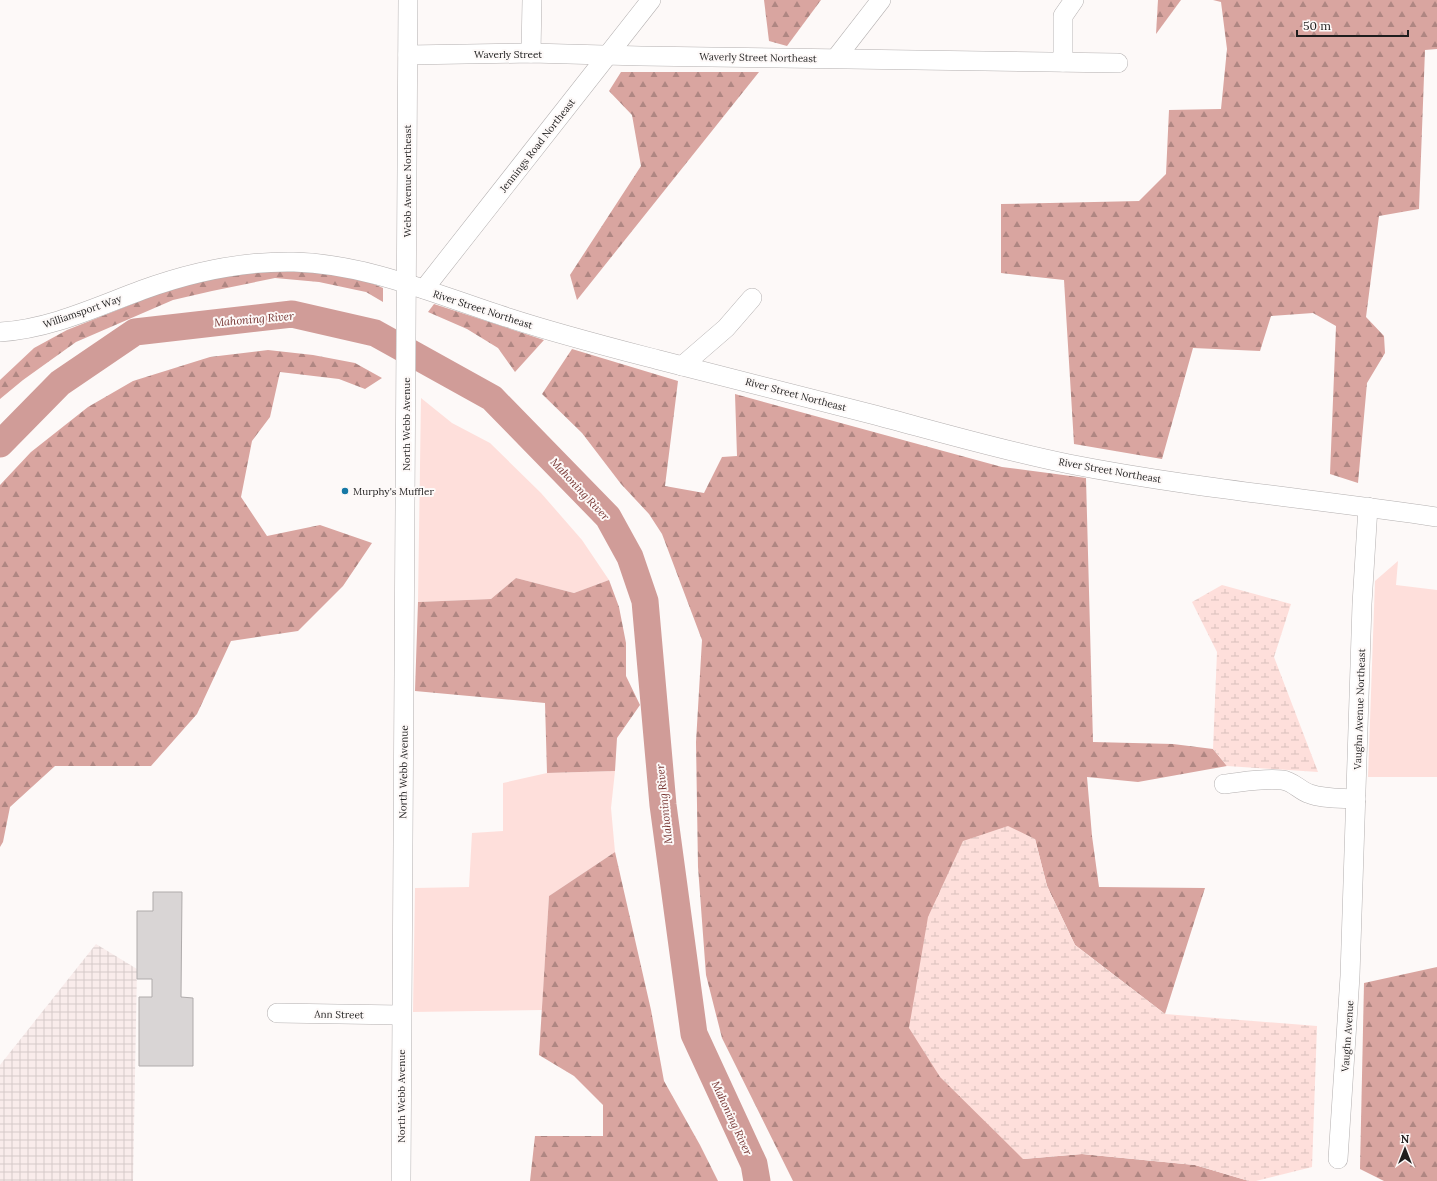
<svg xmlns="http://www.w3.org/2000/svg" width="1437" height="1181" font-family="Lora,serif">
<defs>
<pattern id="industrial-grid" width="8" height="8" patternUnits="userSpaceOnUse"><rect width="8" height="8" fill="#f9eceb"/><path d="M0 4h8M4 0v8" fill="none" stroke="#d5cac9"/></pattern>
<pattern id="forest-firs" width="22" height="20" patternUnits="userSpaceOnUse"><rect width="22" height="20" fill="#d9a5a0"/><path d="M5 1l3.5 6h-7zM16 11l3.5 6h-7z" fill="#af8682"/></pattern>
<pattern id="wetland-marsh" width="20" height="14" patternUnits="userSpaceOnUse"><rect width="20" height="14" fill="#fedfdb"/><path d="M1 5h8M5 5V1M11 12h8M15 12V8" fill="none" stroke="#d9bfbc"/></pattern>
</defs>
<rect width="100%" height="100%" fill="#fdf9f8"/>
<polygon fill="url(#industrial-grid)" points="96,944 137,969 133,1181 0,1181 0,1065"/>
<g fill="#fedfdb">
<polygon points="421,398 452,423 490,443 541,493 582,540 609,580 574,593 516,578 491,599 418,602"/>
<polygon points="1398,561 1396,585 1437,590 1437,777 1368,777 1375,581"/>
<polygon points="615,771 611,808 615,852 549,896 542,1010 413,1012 415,888 469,887 472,833 503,831 503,783 547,773"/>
</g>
<g fill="url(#forest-firs)">
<polygon points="764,0 821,0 787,46 769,41"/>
<polygon points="1158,0 1181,0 1156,34"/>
<polygon points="1213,0 1437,0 1437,49 1425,50 1419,209 1379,216 1366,317 1384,336 1385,353 1367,383 1358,483 1330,474 1336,326 1313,313 1271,316 1260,351 1193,348 1162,459 1074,444 1064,280 1001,273 1001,204 1139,201 1166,174 1169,110 1221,109 1227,49 1221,2"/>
<polygon points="621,72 759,72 577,300 570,275 641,166 632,115 609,91"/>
<polygon points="285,270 329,274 364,280 383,288 383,302 366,292 319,282 275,278 212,291 173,300 76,342 23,380 0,399 0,380 34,348 67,330 178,286 247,272"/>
<polygon points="434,304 544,340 515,372 498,348 467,329 428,312"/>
<polygon points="572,349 678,381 665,486 704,493 722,457 737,456 735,394 1002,467 1086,478 1093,742 1173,744 1213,749 1227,766 1138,782 1087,777 1092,836 1099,887 1205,888 1165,1014 1075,945 1047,886 1035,839 1023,1159 1082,1154 1195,1165 1249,1181 793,1181 722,1038 706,975 698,867 696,742 702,640 662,534 649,514 621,484 582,433 542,394"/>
<polygon points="268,350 313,355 355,363 382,378 365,389 339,379 280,372 270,417 252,441 241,497 267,536 320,525 372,543 343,586 298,631 231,641 197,714 151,766 55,766 10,807 3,842 0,847 0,485 31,452 88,407 133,381 210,357"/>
<polygon points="516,578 574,593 609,580 619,607 626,643 626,676 640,705 617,738 615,771 547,773 545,703 415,691 418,602 491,599"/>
<polygon points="615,852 651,1010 664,1081 700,1145 718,1181 530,1181 535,1136 603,1136 603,1105 574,1076 539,1055 549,896"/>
<polygon points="1437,967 1437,1181 1384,1181 1360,1169 1364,983"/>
</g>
<g fill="url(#wetland-marsh)">
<polygon points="1222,585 1291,604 1274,657 1318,772 1227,766 1213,749 1217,652 1192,602"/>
<polygon points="1008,826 1035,839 1047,886 1075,945 1165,1014 1317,1026 1312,1167 1256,1181 1249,1181 1195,1165 1082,1154 1023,1159 940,1077 909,1028 928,917 963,841"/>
</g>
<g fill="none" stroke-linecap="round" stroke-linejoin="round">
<polyline stroke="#d09c98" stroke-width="27" points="0,444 60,383 135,332 292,314 375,333 492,398 608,517 630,557 645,601 663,805 694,1034 754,1164 757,1181"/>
</g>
<polygon fill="#d9d5d5" stroke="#afabab" points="153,892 182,892 181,997 193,998 193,1066 139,1066 139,997 152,997 152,979 137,979 137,911 153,911"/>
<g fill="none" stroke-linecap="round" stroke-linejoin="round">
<defs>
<g id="minor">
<polyline points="531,53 532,0"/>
<polyline points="408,55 531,53 641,56 1118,63"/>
<polyline points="836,58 881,0"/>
<polyline points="1063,62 1063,16 1074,0"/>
<polyline points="424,289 651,0"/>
<path d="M0,332C50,329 96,307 142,290C191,272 242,261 294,262C369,264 439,296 509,318C558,334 609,347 659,360C731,378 803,396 875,415C939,432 1004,451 1069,464C1191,488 1315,499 1437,517"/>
<polyline points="682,366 726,328 752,298"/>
<path d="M1224,784C1243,782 1263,778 1282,780C1293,781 1300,791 1310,794C1324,799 1341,798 1356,799"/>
<polyline points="277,1013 401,1015"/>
<polyline points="1338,1159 1350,976 1362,604 1368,507"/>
<polyline points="401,1181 408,0"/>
</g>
</defs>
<use href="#minor" stroke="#b4b0b0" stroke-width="20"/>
<use href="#minor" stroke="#fff" stroke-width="19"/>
</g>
<circle fill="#1678a5" stroke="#fdf9f8" stroke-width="1.5" cx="345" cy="491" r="4"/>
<g text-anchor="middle" stroke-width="4" stroke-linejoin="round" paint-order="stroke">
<g font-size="10" fill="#1f1e1e" stroke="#fdf9f8">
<text x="508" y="58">Waverly Street</text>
<text transform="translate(758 57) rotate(1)" y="4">Waverly Street Northeast</text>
<text transform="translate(537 145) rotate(-52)" y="4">Jennings Road Northeast</text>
<text transform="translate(407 181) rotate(-90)" y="4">Webb Avenue Northeast</text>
<text transform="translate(483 309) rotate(18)" y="4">River Street Northeast</text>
<text transform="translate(82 311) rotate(-19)" y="4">Williamsport Way</text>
<text transform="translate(796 394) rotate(15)" y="4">River Street Northeast</text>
<text transform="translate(406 424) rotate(-90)" y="4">North Webb Avenue</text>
<text transform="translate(1110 470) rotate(10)" y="4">River Street Northeast</text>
<text transform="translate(1359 709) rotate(-88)" y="4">Vaughn Avenue Northeast</text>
<text transform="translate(403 772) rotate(-89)" y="4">North Webb Avenue</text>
<text transform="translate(339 1014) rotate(1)" y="4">Ann Street</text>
<text transform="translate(1347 1036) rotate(-86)" y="4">Vaughn Avenue</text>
<text transform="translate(401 1096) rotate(-90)" y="4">North Webb Avenue</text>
</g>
<g font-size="10" fill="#1f1e1e" stroke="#fdf9f8" text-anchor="start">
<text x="353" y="495">Murphy's Muffler</text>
</g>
<g font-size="11" font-style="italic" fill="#773633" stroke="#fdf9f8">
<text transform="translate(254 319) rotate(-5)" y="4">Mahoning River</text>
<text transform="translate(580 489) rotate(47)" y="4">Mahoning River</text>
<text transform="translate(664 804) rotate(-96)" y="4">Mahoning River</text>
<text transform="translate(732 1118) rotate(65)" y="4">Mahoning River</text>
</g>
</g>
<g transform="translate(1405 1149)" stroke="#fdf9f8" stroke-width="3" paint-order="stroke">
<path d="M0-3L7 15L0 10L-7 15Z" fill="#1f1e1e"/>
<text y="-6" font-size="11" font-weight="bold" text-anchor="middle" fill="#1f1e1e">N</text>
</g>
<path d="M1297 30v6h111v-6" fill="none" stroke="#1f1e1e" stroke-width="2"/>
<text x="1303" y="30" font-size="12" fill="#1f1e1e" stroke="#fdf9f8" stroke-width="3" paint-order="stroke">50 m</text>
</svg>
